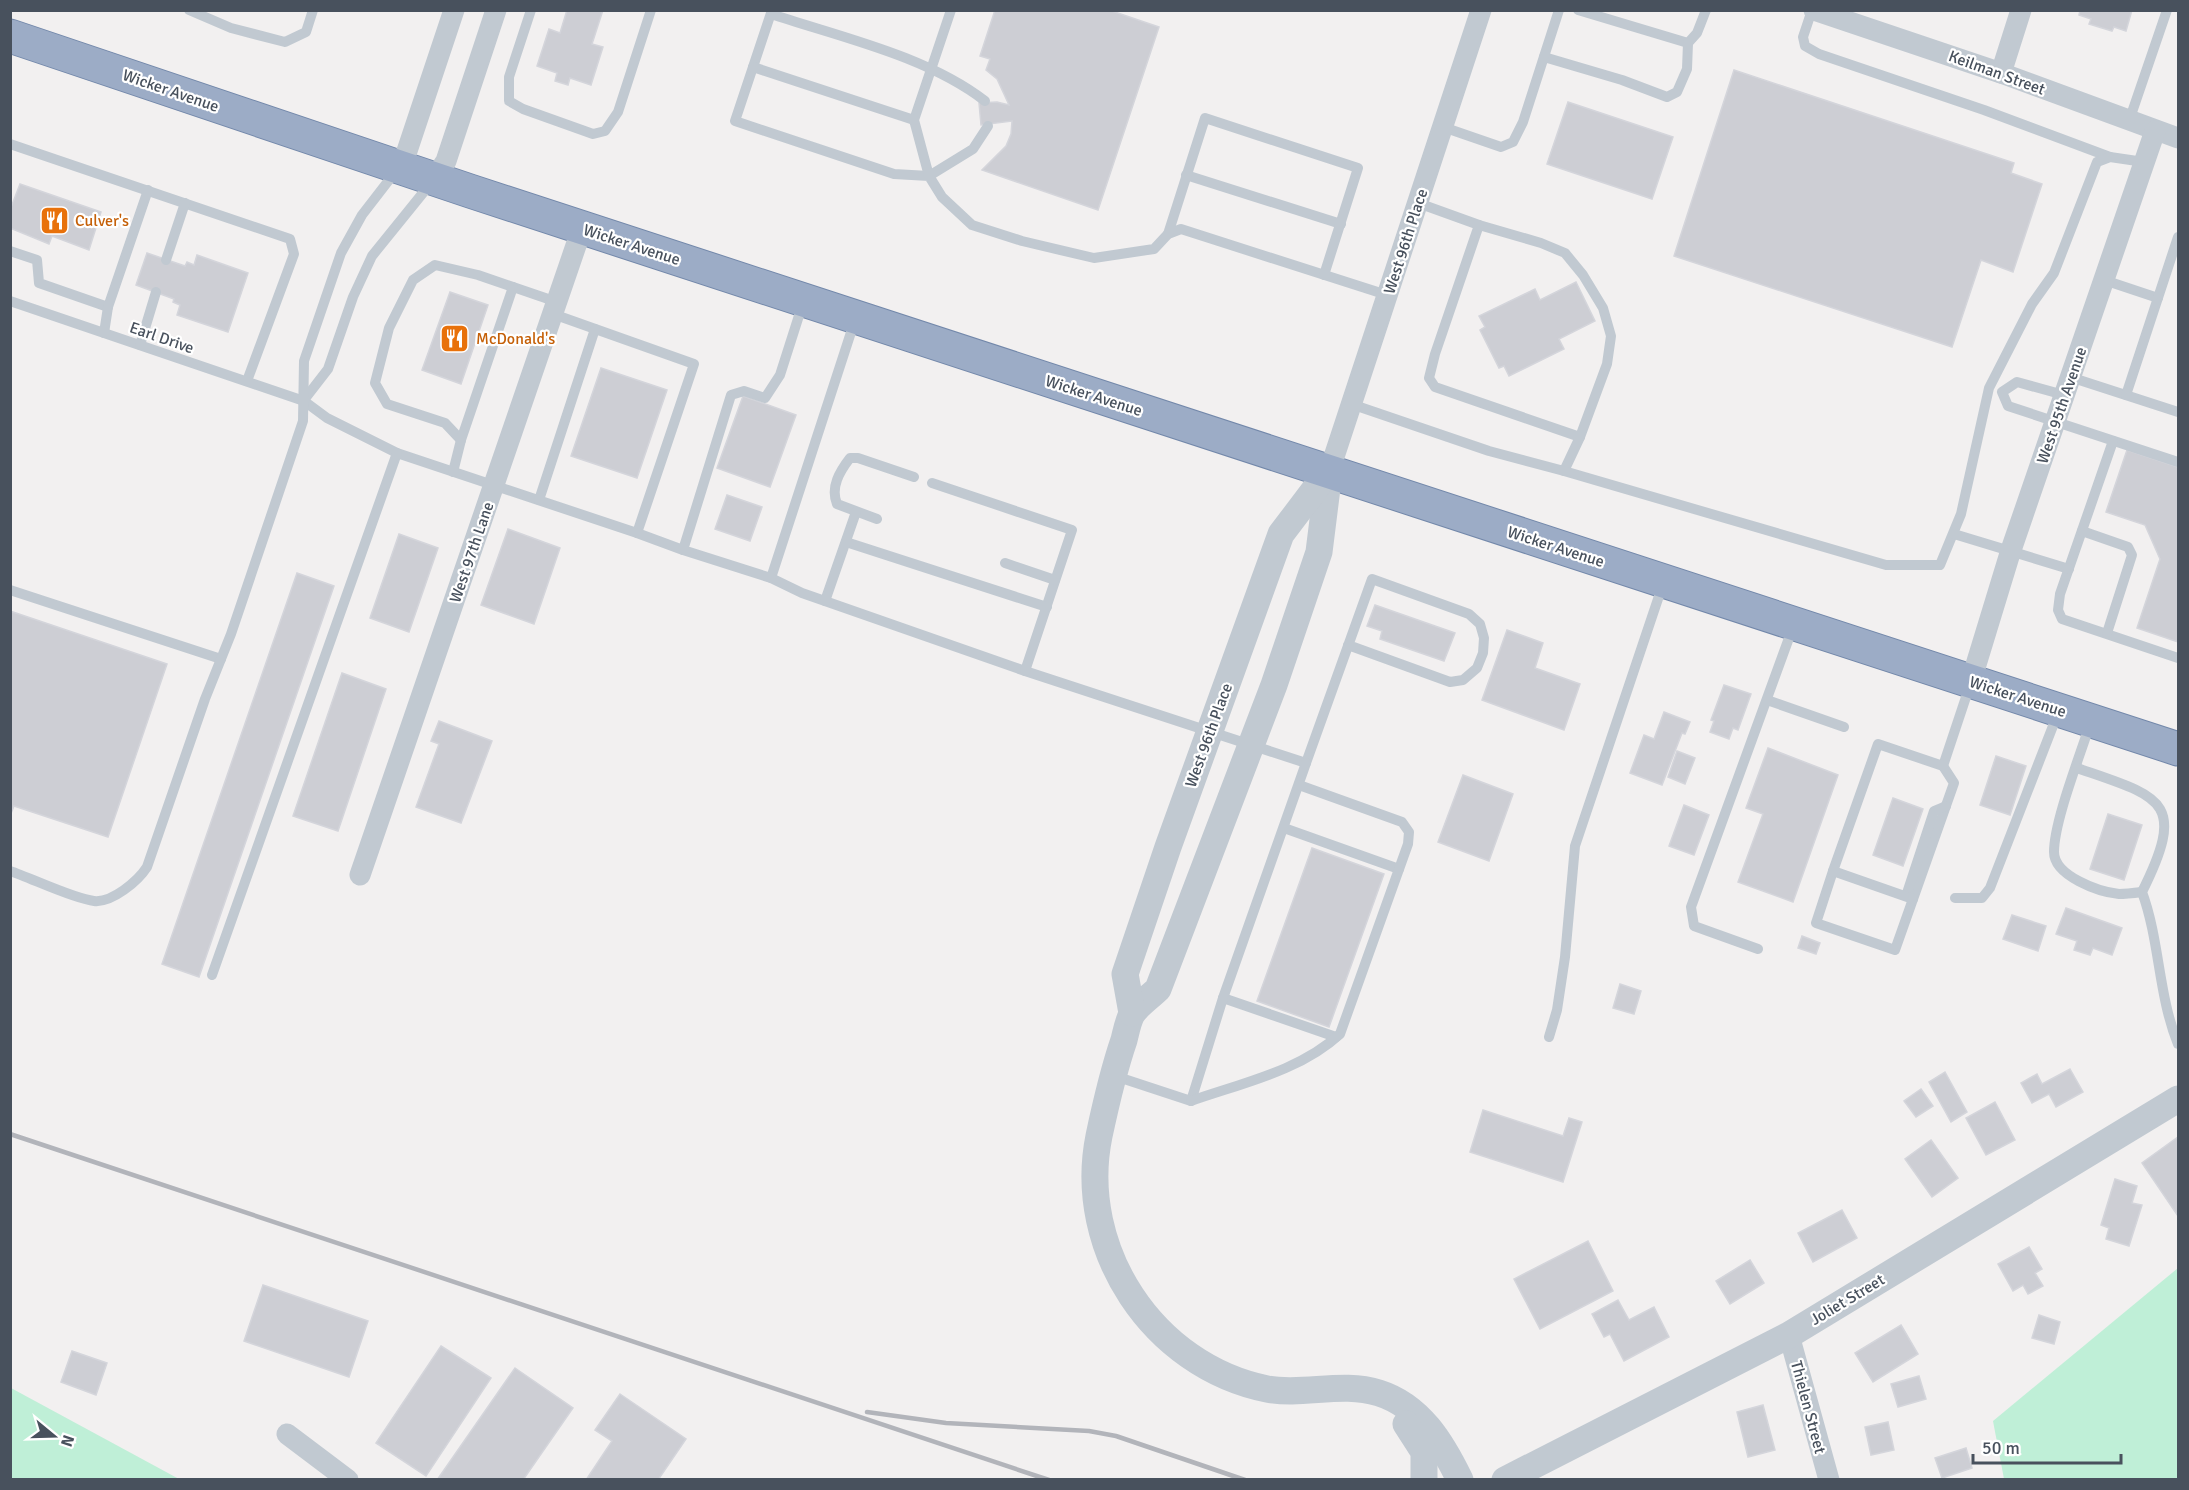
<svg xmlns="http://www.w3.org/2000/svg" width="2189" height="1490" font-family="Signika,sans-serif">
<rect width="100%" height="100%" fill="#f2f0f0"/>
<g fill="#bfefd7">
<polygon points="2178,1268 2178,1479 2004,1479 1993,1421"/>
<polygon points="11,1388 179,1479 11,1479"/>
</g>
<g fill="#cdced4" stroke="#d4d5db" stroke-width="1.5">
<polygon points="567,10 603,10 592,44 603,47 591,85 570,78 568,85 555,81 557,73 537,66 549,29 560,33"/>
<polygon points="995,10 1109,10 1159,27 1098,210 982,170 1006,146 1011,134 1012,121 981,125 979,103 997,102 1009,105 997,79 986,70 990,59 980,56"/>
<polygon points="2080,10 2132,10 2126,31 2114,27 2112,31 2089,24 2091,19 2079,15"/>
<polygon points="1734,70 2014,163 2011,173 2042,184 2013,272 1981,260 1952,347 1674,256"/>
<polygon points="1568,102 1673,137 1652,199 1547,164"/>
<polygon points="20,184 101,212 89,250 52,236 49,244 10,228 10,210"/>
<polygon points="147,253 185,266 187,262 194,265 197,255 248,273 228,332 177,315 180,305 173,302 174,299 136,285"/>
<polygon points="1576,282 1595,321 1559,339 1564,349 1509,376 1504,366 1499,368 1480,330 1485,327 1479,316 1535,289 1540,300"/>
<polygon points="450,292 488,305 461,384 422,370"/>
<polygon points="601,368 667,390 637,478 571,456"/>
<polygon points="743,396 796,415 770,487 717,468"/>
<polygon points="2127,450 2178,467 2178,642 2137,628 2160,559 2145,525 2106,512"/>
<polygon points="727,495 762,507 750,541 715,529"/>
<polygon points="508,529 560,548 534,624 481,605"/>
<polygon points="399,534 438,548 409,632 370,618"/>
<polygon points="297,573 334,586 199,977 162,964"/>
<polygon points="1375,605 1455,633 1444,661 1380,639 1382,631 1367,626"/>
<polygon points="10,611 167,664 108,837 14,806 10,816"/>
<polygon points="1507,630 1543,643 1535,668 1580,684 1564,730 1482,700"/>
<polygon points="342,673 386,689 338,831 293,816"/>
<polygon points="1724,685 1751,694 1738,730 1733,728 1729,739 1710,732 1714,721 1711,720"/>
<polygon points="1664,712 1690,722 1685,734 1682,733 1662,785 1630,773 1644,735 1654,739"/>
<polygon points="439,721 492,741 461,823 416,807 439,744 431,741"/>
<polygon points="1768,748 1838,775 1793,902 1738,882 1763,814 1746,808"/>
<polygon points="1677,751 1695,758 1685,784 1668,777"/>
<polygon points="1996,756 2026,766 2010,815 1980,805"/>
<polygon points="1463,775 1513,794 1489,861 1438,842"/>
<polygon points="1893,798 1923,809 1903,866 1873,855"/>
<polygon points="1684,805 1709,815 1694,855 1669,846"/>
<polygon points="2108,814 2142,825 2124,880 2090,869"/>
<polygon points="1312,848 1384,874 1329,1027 1257,1001"/>
<polygon points="2066,908 2122,928 2112,955 2093,948 2090,955 2074,950 2077,941 2056,934"/>
<polygon points="2012,915 2046,926 2038,951 2003,939"/>
<polygon points="1802,936 1820,943 1816,954 1798,948"/>
<polygon points="1620,984 1641,991 1634,1014 1613,1008"/>
<polygon points="2070,1069 2083,1092 2056,1107 2049,1094 2032,1103 2021,1083 2037,1074 2042,1084"/>
<polygon points="1945,1072 1967,1112 1951,1122 1929,1082"/>
<polygon points="1921,1089 1933,1106 1916,1117 1904,1101"/>
<polygon points="1995,1102 2015,1140 1986,1155 1966,1118"/>
<polygon points="1483,1110 1563,1136 1569,1118 1582,1122 1563,1182 1470,1152"/>
<polygon points="2178,1137 2178,1216 2142,1163"/>
<polygon points="1931,1140 1958,1178 1932,1197 1905,1159"/>
<polygon points="2115,1179 2137,1186 2132,1203 2142,1205 2129,1246 2106,1239 2109,1228 2101,1225"/>
<polygon points="1842,1210 1857,1238 1813,1262 1798,1233"/>
<polygon points="1588,1241 1613,1291 1540,1329 1514,1279"/>
<polygon points="2029,1247 2042,1269 2035,1273 2043,1286 2028,1294 2023,1285 2013,1291 1998,1264"/>
<polygon points="1750,1260 1764,1283 1730,1304 1716,1281"/>
<polygon points="263,1285 368,1321 349,1377 244,1341"/>
<polygon points="1618,1300 1629,1320 1654,1307 1669,1337 1624,1361 1610,1334 1604,1337 1592,1314"/>
<polygon points="2039,1315 2060,1322 2054,1344 2032,1338"/>
<polygon points="1901,1325 1918,1354 1873,1382 1855,1353"/>
<polygon points="441,1346 491,1378 426,1476 376,1443"/>
<polygon points="72,1351 107,1363 96,1395 61,1382"/>
<polygon points="515,1368 573,1408 523,1480 437,1480"/>
<polygon points="1919,1376 1926,1399 1898,1407 1891,1384"/>
<polygon points="620,1394 686,1439 658,1480 586,1480 612,1441 595,1430"/>
<polygon points="1763,1405 1775,1450 1748,1457 1737,1412"/>
<polygon points="1888,1422 1894,1450 1871,1455 1865,1427"/>
<polygon points="1966,1448 1972,1468 1942,1478 1935,1458"/>
</g>
<g fill="none" stroke-linecap="round" stroke-linejoin="round">
<defs>
<polyline id="trunk" points="10,36 470,191 2178,749"/>
</defs>
<use href="#trunk" stroke="#7388aa" stroke-width="35"/>
<g stroke="#c1c9d1" stroke-width="10">
<polyline points="189,10 231,28 285,42 306,32 313,10"/>
<polyline points="531,10 509,77 509,101 523,109 593,134 605,131 618,112 651,10"/>
<polyline points="772,10 735,121 894,174 929,176 942,197 972,225 1022,241 1094,258 1154,249 1168,234 1181,229 1387,295"/>
<polyline points="951,10 914,120 929,176 973,149 988,126"/>
<polyline points="1578,10 1688,43 1697,33 1706,10"/>
<polyline points="1812,10 1803,37 1805,46 1819,54 1984,110 2110,157"/>
<path d="M771,14C840,37 927,56 985,101"/>
<polyline points="1544,57 1622,80 1667,97 1677,92 1687,69 1688,43"/>
<polyline points="753,67 914,120"/>
<polyline points="2129,121 2167,10"/>
<polyline points="1443,127 1501,147 1513,142 1523,122 1559,10"/>
<polyline points="10,144 290,239 294,254 247,381"/>
<polyline points="1186,175 1341,224"/>
<polyline points="1479,225 1541,243 1565,253 1583,275 1603,308 1611,336 1607,364 1580,437"/>
<polyline points="1168,234 1205,118 1358,168 1324,275"/>
<polyline points="10,251 37,260 39,283 108,307"/>
<polyline points="166,260 185,203"/>
<polyline points="2104,280 2158,298"/>
<polyline points="10,301 304,401 327,418 397,453 637,533 694,364 553,314"/>
<polyline points="855,320 771,578 802,593 1025,671 1306,763 1372,579 1469,614 1480,624 1484,638 1483,653 1477,668 1463,680 1450,682 1348,645"/>
<polyline points="104,333 108,307 148,190"/>
<polyline points="140,345 156,292"/>
<polyline points="2070,377 2178,412"/>
<polyline points="2064,395 2017,382 2002,392 2008,406 2178,462"/>
<polyline points="2126,395 2178,237"/>
<polyline points="304,400 328,369 353,297 372,256 431,183"/>
<polyline points="1351,404 1489,451 1564,471 1580,437 1435,387 1429,378 1435,354 1479,225 1418,203"/>
<polyline points="461,440 445,423 387,404 375,383 389,328 413,280 435,265 478,275 557,302"/>
<polyline points="2113,441 2060,594 2058,610 2062,619 2178,658"/>
<polyline points="1564,471 1886,565 1940,565 1961,514 1989,388 2032,304 2054,273 2097,162 2110,157 2144,162"/>
<polyline points="453,472 461,440 513,287"/>
<polyline points="932,483 1072,530 1025,671"/>
<polyline points="539,500 595,329"/>
<path d="M877,519L837,504C830,487 840,471 850,458H858L914,477"/>
<polyline points="2082,531 2128,547 2132,555 2107,633"/>
<polyline points="637,533 683,550"/>
<polyline points="1954,534 2069,569"/>
<polyline points="846,542 1047,607"/>
<polyline points="1005,563 1055,580"/>
<polyline points="771,578 683,550 731,395 744,391 765,398 780,375 803,303"/>
<polyline points="10,590 221,659"/>
<polyline points="825,601 856,512"/>
<polyline points="1767,700 1844,727"/>
<path d="M2090,724C2080,756 2054,821 2054,852C2054,876 2099,892 2119,894C2126,894 2134,893 2142,892"/>
<path d="M2077,768C2161,797 2188,800 2142,892C2160,941 2158,995 2178,1044"/>
<polyline points="1284,828 1399,869"/>
<path d="M10,871C31,878 74,899 94,901C112,903 138,881 147,867L205,699L231,634L303,421L304,361L341,253L362,215L396,171"/>
<polyline points="1833,871 1816,923 1895,950 1954,783 1943,766"/>
<polyline points="1906,896 1934,811 1946,806"/>
<polyline points="1955,898 1982,898 1990,888 2058,713"/>
<polyline points="1913,899 1833,871 1878,744 1943,766 1970,685"/>
<polyline points="1758,949 1694,926 1691,907 1793,627"/>
<polyline points="212,975 397,453"/>
<polyline points="1223,998 1336,1037"/>
<polyline points="1549,1037 1557,1010 1565,957 1575,846 1663,584"/>
<polyline points="1112,1075 1191,1101 1223,998 1306,763"/>
<path d="M1191,1101C1242,1083 1300,1071 1340,1034L1408,844L1409,832L1402,822L1299,785"/>
</g>
<g stroke="#c1c9d1" stroke-width="21">
<polyline points="1814,10 2001,73 2178,138"/>
<polyline points="2001,73 2021,10"/>
<polyline points="399,168 407,151 454,10"/>
<polyline points="434,179 446,161 496,10"/>
<polyline points="1329,472 1481,10"/>
<polyline points="1971,681 2011,550 2155,131"/>
<polyline points="360,875 582,228"/>
<polyline points="1789,1335 1829,1480"/>
<polyline points="287,1434 348,1480"/>
</g>
<g stroke="#c1c9d1" stroke-width="27">
<path d="M1329,472L1319,552L1274,685L1158,989C1151,996 1138,1005 1132,1014C1128,1021 1126,1032 1124,1040C1113,1072 1106,1103 1099,1136C1076,1249 1153,1366 1267,1389C1304,1396 1342,1381 1379,1393C1420,1406 1442,1443 1460,1480"/>
<polyline points="1132,1013 1125,974 1168,847 1281,534 1328,472"/>
<polyline points="1406,1424 1424,1452 1424,1480"/>
<polyline points="1505,1480 1789,1335 2178,1099"/>
</g>
<use href="#trunk" stroke="#9cacc6" stroke-width="33"/>
<g stroke="#b2b4ba" stroke-width="4.5">
<polyline points="10,1134 1049,1480"/>
<polyline points="867,1412 946,1423 1089,1431 1116,1436 1245,1480"/>
</g>
</g>
<defs>
<symbol id="restaurant-square" viewBox="-11 -11 22 22"><rect x="-9" y="-9" width="18" height="18" rx="4" fill="#e8710a" stroke="#fff"/><path d="M-5-6h1v4h1v-4h1v4h1v-4h1v5L-1.5 .5V6h-2V.5L-5-1ZM5-6V6H3V1.5H1.5Q1.5-4 5-6Z" fill="#fff"/></symbol>
</defs>
<g fill-rule="evenodd">
<use href="#restaurant-square" x="38" y="204" width="33" height="33"/>
<use href="#restaurant-square" x="438" y="322" width="33" height="33"/>
</g>
<g text-anchor="middle" stroke-width="4.5" stroke-linejoin="round" paint-order="stroke">
<g font-size="16" fill="#48515d" stroke="#fff">
<text transform="translate(1997 72) rotate(20)" y="6">Keilman Street</text>
<text transform="translate(171 90) rotate(19)" y="6">Wicker Avenue</text>
<text transform="translate(1405 241) rotate(-72)" y="6">West 96th Place</text>
<text transform="translate(632 244) rotate(18)" y="6">Wicker Avenue</text>
<text transform="translate(162 337) rotate(19)" y="6">Earl Drive</text>
<text transform="translate(1094 395) rotate(18)" y="6">Wicker Avenue</text>
<text transform="translate(2061 405) rotate(-71)" y="6">West 95th Avenue</text>
<text transform="translate(1556 546) rotate(18)" y="6">Wicker Avenue</text>
<text transform="translate(471 552) rotate(-71)" y="6">West 97th Lane</text>
<text transform="translate(2018 696) rotate(18)" y="6">Wicker Avenue</text>
<text transform="translate(1208 735) rotate(-70)" y="6">West 96th Place</text>
<text transform="translate(1847 1299) rotate(-31)" y="6">Joliet Street</text>
<text transform="translate(1809 1407) rotate(75)" y="6">Thielen Street</text>
</g>
<g font-size="16" fill="#c56008" stroke="#fff" text-anchor="start">
<text x="75" y="226">Culver's</text>
<text x="476" y="344">McDonald's</text>
</g>
</g>
<rect width="2189" height="1490" fill="none" stroke="#48515d" stroke-width="24"/>
<g transform="translate(54 1436) rotate(109)" stroke="#ffffff" stroke-width="4.5" paint-order="stroke">
<path d="M0-4.5L10 22L0 15L-10 22Z" fill="#48515d"/>
<text y="-9" font-size="16" font-weight="bold" text-anchor="middle" fill="#48515d">N</text>
</g>
<path d="M1973 1454v9h148v-9" fill="none" stroke="#48515d" stroke-width="3"/>
<text x="1982" y="1454" font-size="18" fill="#48515d" stroke="#ffffff" stroke-width="4.5" paint-order="stroke">50 m</text>
</svg>
